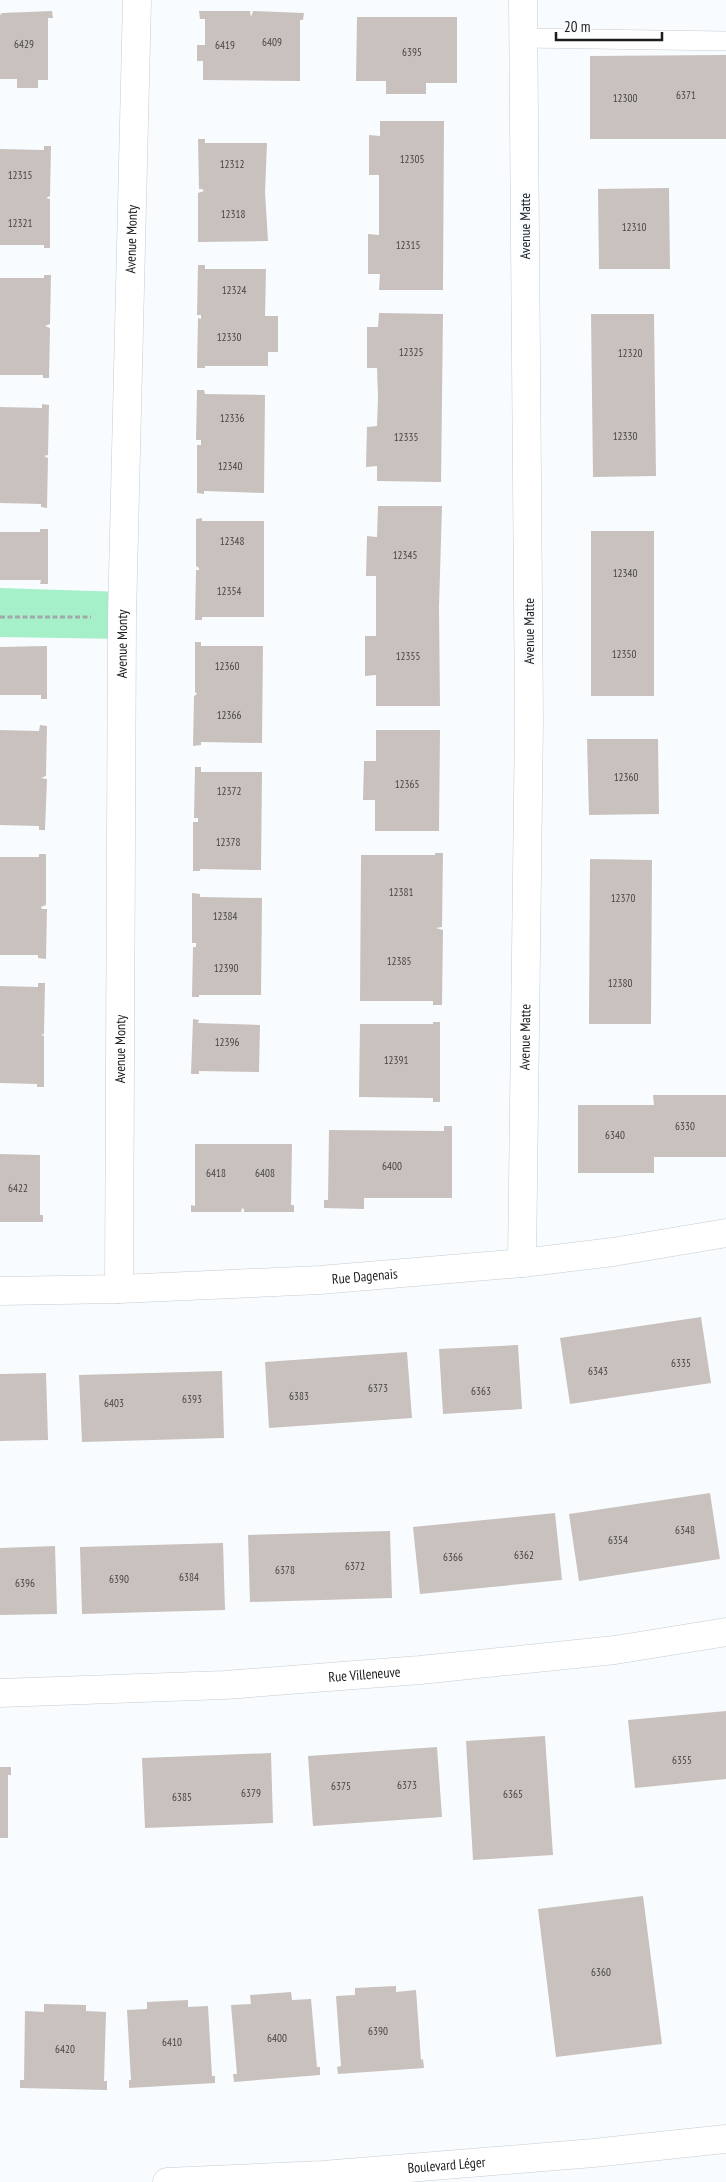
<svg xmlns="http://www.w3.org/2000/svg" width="726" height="2182" font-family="'PT Sans Narrow',sans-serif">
<rect width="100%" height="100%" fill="#f9fcfe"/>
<polygon fill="#a5f0c8" points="0,588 123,592 122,639 0,637"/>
<g fill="#c9c1be">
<polygon points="52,11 53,18 48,18 48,80 38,80 38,88 17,88 17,79 0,79 0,15 2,13"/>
<polygon points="199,11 250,11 251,17 253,11 304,13 303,20 300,20 300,81 203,80 203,61 197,61 197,45 205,45 205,19 200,19"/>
<polygon points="357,17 457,17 457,83 426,83 426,94 386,94 386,81 356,81"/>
<polygon points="726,55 726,139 590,139 590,56"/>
<polygon points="380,121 444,121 443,290 379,290 380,274 368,274 368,234 379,235 379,175 369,175 369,135 380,136"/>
<polygon points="198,139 205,139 205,143 267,143 265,192 268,241 198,242 198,193 204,191 202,189 199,189"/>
<polygon points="44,146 51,146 50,196 46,198 50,199 50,248 44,248 44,245 0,245 0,149 44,150"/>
<polygon points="669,188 670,269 599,269 598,189"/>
<polygon points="198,265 205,265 205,269 266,269 265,316 278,316 278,352 268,352 268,366 205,366 205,368 197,368 198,318 201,319 201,315 197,315"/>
<polygon points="44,275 51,275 50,324 45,326 50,328 49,378 43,378 43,375 0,375 0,278 44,278"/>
<polygon points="379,313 443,314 441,482 377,481 377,466 366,467 367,427 377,426 378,397 377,368 367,368 367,327 378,327"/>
<polygon points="591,314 654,314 656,476 593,477"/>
<polygon points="197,390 204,390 205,394 265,395 264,493 204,491 204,494 197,493 197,445 201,445 201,440 196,440"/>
<polygon points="42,404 49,405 48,455 44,456 48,458 47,508 41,507 41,504 0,503 0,407 42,408"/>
<polygon points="378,506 442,506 439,607 440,706 376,706 376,675 365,676 365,636 376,636 376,576 366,576 367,536 377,537"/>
<polygon points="202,518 202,521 264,521 264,617 202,617 202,620 195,620 196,570 199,570 199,568 196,566 196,519"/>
<polygon points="40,529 48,529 48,584 40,584 41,580 0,580 0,532 40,532"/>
<rect x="591" y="531" width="63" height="165"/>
<polygon points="195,642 201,642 201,646 263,646 262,743 201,742 201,745 193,746 194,696 197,694 195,692"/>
<polygon points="47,646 47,699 41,699 41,695 0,695 0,647"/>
<polygon points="40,725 47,726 46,776 41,778 47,779 45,830 39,830 39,826 0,825 0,730 39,731"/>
<polygon points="376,730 440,730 439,831 375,831 375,800 363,800 364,761 376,761"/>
<polygon points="587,739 658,739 659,814 589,815"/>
<polygon points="195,767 201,767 201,772 262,772 261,870 200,869 200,871 193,871 193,822 198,822 198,818 194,818"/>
<polygon points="435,853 443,853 442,927 436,928 443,930 442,1005 433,1005 433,1001 360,1001 361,855 435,855"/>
<polygon points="39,854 46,854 46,905 41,907 42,909 47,909 46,959 38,958 38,955 0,955 0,857 39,857"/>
<polygon points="590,859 652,860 651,1024 589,1024"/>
<polygon points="192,893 200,894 200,897 262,898 261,995 199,995 199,997 192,997 193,947 196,947 196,943 192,943"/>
<polygon points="38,983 45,983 44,1034 41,1035 44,1036 44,1087 37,1087 37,1084 0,1083 0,986 38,987"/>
<polygon points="193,1019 199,1020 198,1023 260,1025 259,1072 199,1071 199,1074 191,1074"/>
<polygon points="433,1022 440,1022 440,1102 433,1102 433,1098 359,1097 360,1024 433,1024"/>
<polygon points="653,1095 726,1095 726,1157 654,1157 654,1173 578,1173 578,1105 654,1105"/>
<polygon points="444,1126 452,1126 452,1198 364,1198 364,1209 324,1208 324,1200 328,1200 329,1130 444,1131"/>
<polygon points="195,1144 292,1144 291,1205 294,1205 294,1212 244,1212 244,1209 242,1208 241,1212 191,1212 191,1205 195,1206"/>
<polygon points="0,1154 40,1155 40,1215 43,1215 43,1222 0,1222"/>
<polygon points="701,1317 711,1383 570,1404 560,1338"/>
<polygon points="518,1345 522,1409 443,1414 439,1349"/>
<polygon points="407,1352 412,1418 269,1428 265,1362"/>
<polygon points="222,1371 224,1438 82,1442 79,1375"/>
<polygon points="46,1373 48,1440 0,1441 0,1374"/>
<polygon points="710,1493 720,1559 579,1581 569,1514"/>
<polygon points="555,1513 562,1580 420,1594 413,1527"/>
<polygon points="390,1531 392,1598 250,1602 248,1535"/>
<polygon points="223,1543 225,1610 82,1614 80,1547"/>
<polygon points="55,1546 57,1614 0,1615 0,1548"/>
<polygon points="726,1711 726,1779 635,1788 628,1720"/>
<polygon points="545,1736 553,1855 473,1860 466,1741"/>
<polygon points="437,1747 442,1817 313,1826 308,1756"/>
<polygon points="271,1753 273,1823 145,1828 142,1758"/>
<polygon points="0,1767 11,1767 11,1775 8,1775 8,1838 0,1838"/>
<polygon points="643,1896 662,2044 556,2057 538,1909"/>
<polygon points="396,1986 396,1992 416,1990 421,2060 423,2059 424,2068 338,2074 337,2067 341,2066 336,1996 355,1995 355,1988"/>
<polygon points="291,1992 292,2000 311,1999 317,2067 320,2067 320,2075 234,2082 233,2074 237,2074 231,2005 251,2004 250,1995"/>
<polygon points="188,2000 188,2007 208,2006 212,2076 215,2076 215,2083 129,2088 129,2080 131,2080 127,2010 147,2009 147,2002"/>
<polygon points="44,2004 86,2005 86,2011 106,2012 104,2081 107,2081 107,2090 20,2088 20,2080 24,2080 25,2011 44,2012"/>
</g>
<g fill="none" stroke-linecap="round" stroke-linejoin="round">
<defs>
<polyline id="lane" points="524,38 726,41"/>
<g id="street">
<path id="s1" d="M522,1263L529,719L523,0"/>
<path id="s2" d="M119,1289L122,617L137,0"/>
<path id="s3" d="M0,1291L119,1289L320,1280L522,1263L613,1252L726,1233"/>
<path id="s4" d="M0,1693L225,1685L420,1670L615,1650L726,1632"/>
</g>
<g id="secondary">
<path id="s5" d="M167,2182L323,2175L593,2153L726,2139"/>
</g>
</defs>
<use href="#lane" stroke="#c6ccd1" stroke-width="20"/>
<use href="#street" stroke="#c6ccd1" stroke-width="29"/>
<use href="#secondary" stroke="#c6ccd1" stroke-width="29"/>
<polyline stroke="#a4a7a9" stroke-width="3" stroke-dasharray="5 2.5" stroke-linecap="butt" points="0,617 91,617"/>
<use href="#lane" stroke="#fff" stroke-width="19"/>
<use href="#street" stroke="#fff" stroke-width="28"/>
<use href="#secondary" stroke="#fff" stroke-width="28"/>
</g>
<g text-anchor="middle" stroke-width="4" stroke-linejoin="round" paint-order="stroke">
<g font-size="11" fill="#464546">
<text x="272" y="46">6409</text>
<text x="24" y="48">6429</text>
<text x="225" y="49">6419</text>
<text x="412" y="56">6395</text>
<text x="686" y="99">6371</text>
<text x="625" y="102">12300</text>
<text x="412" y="163">12305</text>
<text x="232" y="168">12312</text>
<text x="20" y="179">12315</text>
<text x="233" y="218">12318</text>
<text x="20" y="227">12321</text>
<text x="634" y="231">12310</text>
<text x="408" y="249">12315</text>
<text x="234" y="294">12324</text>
<text x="229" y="341">12330</text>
<text x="411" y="356">12325</text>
<text x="630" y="357">12320</text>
<text x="232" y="422">12336</text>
<text x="625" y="440">12330</text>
<text x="406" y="441">12335</text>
<text x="230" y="470">12340</text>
<text x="232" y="545">12348</text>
<text x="405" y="559">12345</text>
<text x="625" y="577">12340</text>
<text x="229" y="595">12354</text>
<text x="624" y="658">12350</text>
<text x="408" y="660">12355</text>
<text x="227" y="670">12360</text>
<text x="229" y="719">12366</text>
<text x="626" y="781">12360</text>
<text x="407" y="788">12365</text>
<text x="229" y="795">12372</text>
<text x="228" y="846">12378</text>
<text x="401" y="896">12381</text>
<text x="623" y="902">12370</text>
<text x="225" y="920">12384</text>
<text x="399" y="965">12385</text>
<text x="226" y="972">12390</text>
<text x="620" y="987">12380</text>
<text x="227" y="1046">12396</text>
<text x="396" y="1064">12391</text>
<text x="685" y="1130">6330</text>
<text x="615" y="1139">6340</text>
<text x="392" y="1170">6400</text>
<text x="216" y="1177">6418</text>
<text x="265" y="1177">6408</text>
<text x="18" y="1192">6422</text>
<text x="681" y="1367">6335</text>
<text x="598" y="1375">6343</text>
<text x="378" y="1392">6373</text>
<text x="481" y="1395">6363</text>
<text x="299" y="1400">6383</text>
<text x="192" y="1403">6393</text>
<text x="114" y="1407">6403</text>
<text x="685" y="1534">6348</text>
<text x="618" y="1544">6354</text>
<text x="524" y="1559">6362</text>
<text x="453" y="1561">6366</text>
<text x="355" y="1570">6372</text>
<text x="285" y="1574">6378</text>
<text x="189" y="1581">6384</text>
<text x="119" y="1583">6390</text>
<text x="25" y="1587">6396</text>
<text x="682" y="1764">6355</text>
<text x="407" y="1789">6373</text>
<text x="341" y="1790">6375</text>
<text x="251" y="1797">6379</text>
<text x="513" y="1798">6365</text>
<text x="182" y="1801">6385</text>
<text x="601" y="1976">6360</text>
<text x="378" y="2035">6390</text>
<text x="277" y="2042">6400</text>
<text x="172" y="2046">6410</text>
<text x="65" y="2053">6420</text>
</g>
<g font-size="14" fill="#1a1c1e" stroke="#f9fcfe">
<text transform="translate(525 226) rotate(-90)" y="5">Avenue Matte</text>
<text dy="5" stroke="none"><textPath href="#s2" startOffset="1050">Avenue Monty</textPath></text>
<text transform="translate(529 631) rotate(-90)" y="5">Avenue Matte</text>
<text dy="5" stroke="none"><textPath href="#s2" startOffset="645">Avenue Monty</textPath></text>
<text dy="5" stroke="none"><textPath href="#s1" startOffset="226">Avenue Matte</textPath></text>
<text dy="5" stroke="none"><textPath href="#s2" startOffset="240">Avenue Monty</textPath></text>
<text dy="5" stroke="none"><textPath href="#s3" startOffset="365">Rue Dagenais</textPath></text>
<text dy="5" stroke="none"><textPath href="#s4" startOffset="365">Rue Villeneuve</textPath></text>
<text dy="5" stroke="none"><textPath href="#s5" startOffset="280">Boulevard Léger</textPath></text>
</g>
</g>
<path d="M556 32v8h106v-8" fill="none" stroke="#1a1c1e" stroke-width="2.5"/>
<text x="564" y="32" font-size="15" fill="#1a1c1e" stroke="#f9fcfe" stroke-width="4" paint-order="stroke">20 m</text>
</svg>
